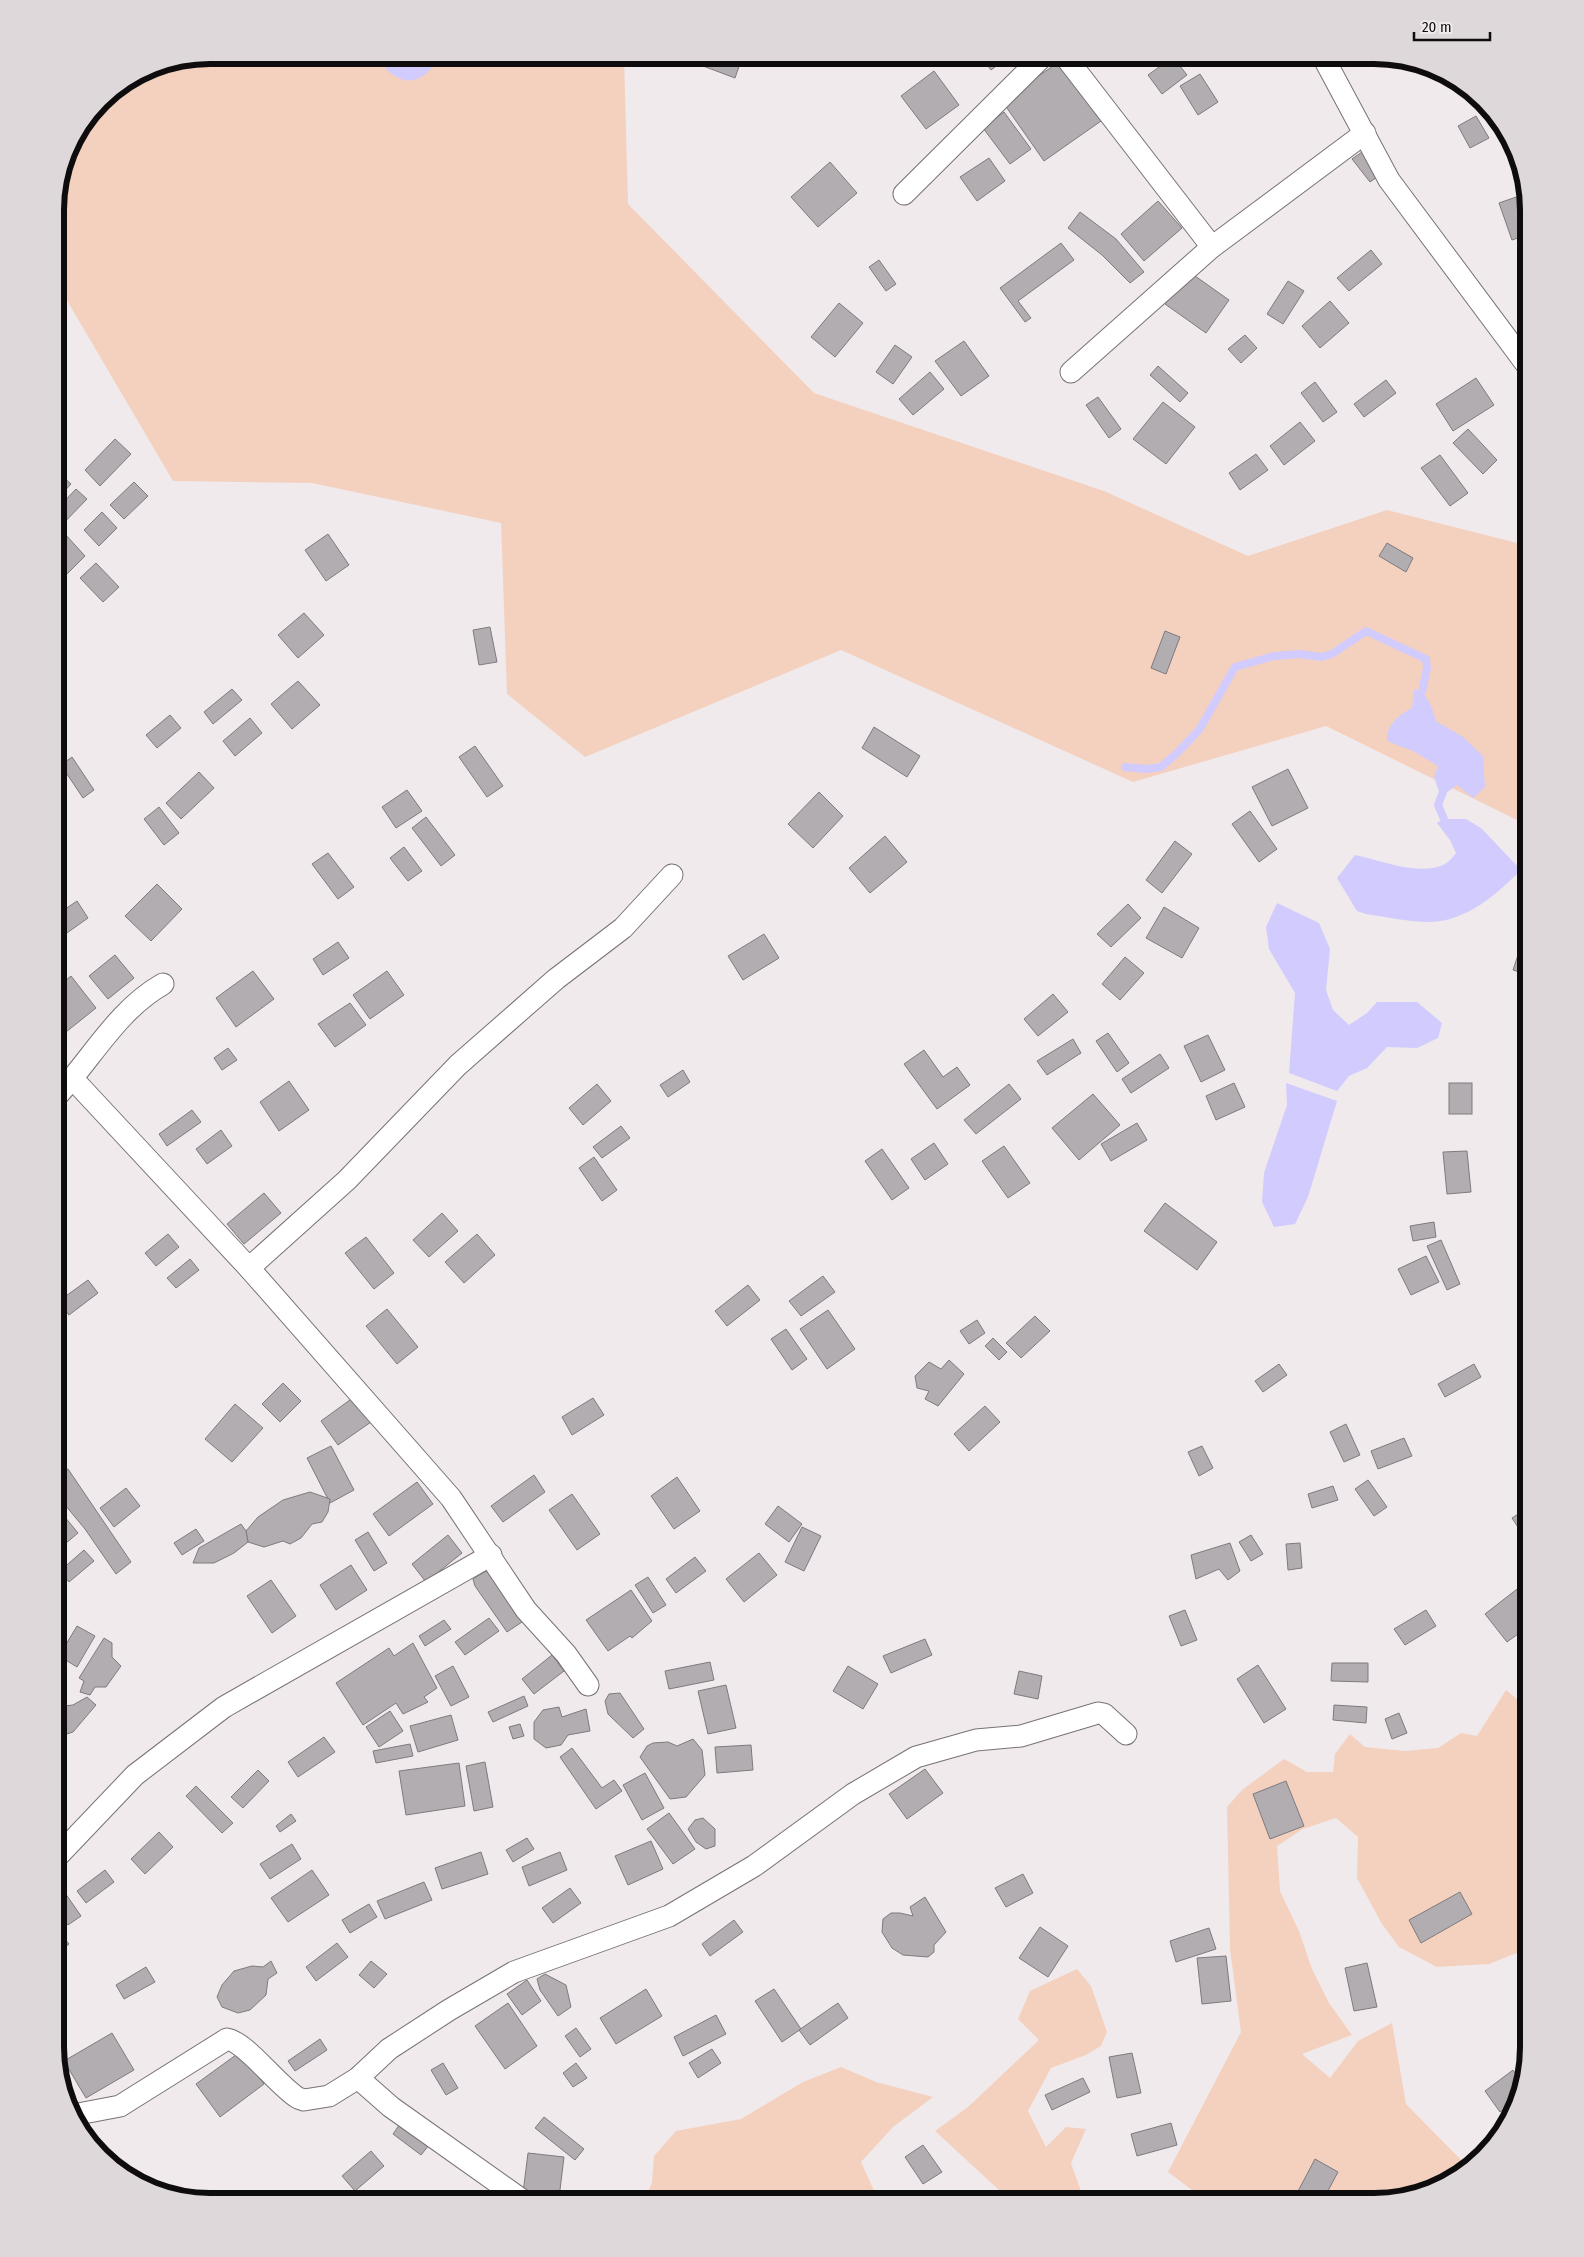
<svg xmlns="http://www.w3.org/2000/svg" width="1584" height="2257" font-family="'Fira Sans Condensed',sans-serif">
<rect width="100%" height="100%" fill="#f0eaec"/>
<g fill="#f4d1bf">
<polygon points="209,55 624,55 628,204 814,393 1104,491 1248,556 1387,510 1529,546 1529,826 1326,726 1133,782 841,650 585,757 507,694 501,523 312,483 173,481 55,280 55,200 67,150 100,100 151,67"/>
<polygon points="1506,1690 1529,1709 1529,1948 1489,1964 1437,1967 1399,1947 1382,1924 1357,1878 1358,1837 1336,1818 1303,1829 1277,1846 1280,1891 1299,1931 1312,1969 1329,2003 1352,2035 1302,2054 1330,2078 1358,2041 1392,2023 1406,2104 1467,2166 1452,2181 1375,2202 1208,2202 1168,2172 1241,2032 1230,1949 1227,1807 1242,1790 1284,1759 1307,1772 1333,1772 1335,1754 1350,1734 1365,1747 1405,1751 1438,1748 1461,1733 1477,1736"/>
<polygon points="1077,1969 1091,1986 1107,2032 1101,2046 1086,2055 1051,2068 1028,2111 1046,2147 1066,2127 1086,2129 1071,2163 1081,2191 1071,2202 1012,2202 935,2131 968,2107 1039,2040 1018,2019 1030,1991"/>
<polygon points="841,2067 876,2082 933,2097 893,2127 861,2162 877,2197 877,2202 643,2202 652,2183 654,2156 676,2131 741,2119 803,2082"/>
</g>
<g fill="#d1cbfe">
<path d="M1414,689C1429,695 1432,707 1436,721L1463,737L1483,756L1485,787L1473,798L1457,785L1446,793L1439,792L1434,777L1438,766L1415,752L1387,741C1386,725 1399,715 1412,708Z"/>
<path d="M1444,819H1466L1481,828L1521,870C1497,894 1467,921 1430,922C1409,922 1387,917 1366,914L1357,911L1337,878L1355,855C1381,860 1419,877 1445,864C1449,862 1453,857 1456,853L1450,840L1437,823Z"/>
<polygon points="1277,903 1319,923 1330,949 1326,990 1333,1010 1349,1025 1367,1013 1377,1002 1417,1002 1442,1023 1438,1038 1417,1048 1387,1047 1367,1068 1349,1076 1337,1091 1289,1073 1295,993 1269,949 1266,927"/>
<polygon points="1286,1083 1337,1101 1308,1197 1295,1224 1274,1227 1262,1202 1264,1173 1287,1105"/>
</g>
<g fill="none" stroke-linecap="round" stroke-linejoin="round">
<g stroke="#d1cbfe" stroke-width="8">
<polyline points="1125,767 1146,769 1161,767 1177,753 1199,730 1235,667 1274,656 1300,654 1321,657 1332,654 1366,631 1426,659 1427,668 1422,692"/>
<polyline points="1443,792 1438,805 1444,819"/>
</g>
<polyline stroke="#d1cbfe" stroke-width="45" points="404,55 409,58 413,55"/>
</g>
<g fill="#b1adb1" stroke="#7e7a7f">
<polygon points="707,55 743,55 735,78 703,66"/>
<polygon points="874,55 893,55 881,64"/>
<polygon points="980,55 1011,55 991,70"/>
<polygon points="1173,57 1187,75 1162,94 1148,75"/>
<polygon points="1059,62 1101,121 1044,161 1002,101"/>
<polygon points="934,71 959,105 926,129 901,96"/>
<polygon points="1200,74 1218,102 1198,115 1180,86"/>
<polygon points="1004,112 1031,149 1010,164 983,128"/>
<polygon points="1476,116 1489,138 1470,148 1458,126"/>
<polygon points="1362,152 1380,175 1370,182 1352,159"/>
<polygon points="989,158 1005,181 977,201 960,177"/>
<polygon points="830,162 857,193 818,227 791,197"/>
<polygon points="1519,196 1529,223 1529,234 1512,240 1499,203"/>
<polygon points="1158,201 1182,228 1144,261 1121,234"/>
<polygon points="1080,212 1116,239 1144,272 1130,283 1102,255 1068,228"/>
<polygon points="1061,243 1074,260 1018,301 1031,318 1025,322 1000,288"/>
<polygon points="1371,250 1382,264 1349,291 1337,278"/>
<polygon points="879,260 896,284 886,291 869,267"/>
<polygon points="1188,271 1229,300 1206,333 1165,304"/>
<polygon points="1288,281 1304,291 1283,324 1267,314"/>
<polygon points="1330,301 1349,323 1320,348 1302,326"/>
<polygon points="839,303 863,323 835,357 811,337"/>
<polygon points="1245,335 1257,348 1241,363 1228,349"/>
<polygon points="964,341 989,376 961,396 935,361"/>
<polygon points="895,345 912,357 893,384 876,372"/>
<polygon points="1158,366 1188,393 1180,402 1150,375"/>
<polygon points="930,372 944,389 913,415 899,399"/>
<polygon points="1476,378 1494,405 1453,431 1436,404"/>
<polygon points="1386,380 1396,393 1364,417 1354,404"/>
<polygon points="1315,382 1337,412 1323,422 1301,393"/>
<polygon points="1098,397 1121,429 1109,438 1086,405"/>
<polygon points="1163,402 1195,427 1166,464 1133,439"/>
<polygon points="1300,422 1315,441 1284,465 1270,446"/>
<polygon points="1468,429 1497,460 1483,474 1453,443"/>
<polygon points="115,439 131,454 100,486 85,470"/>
<polygon points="1256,454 1268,470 1240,490 1229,473"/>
<polygon points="1440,455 1468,493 1450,506 1421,468"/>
<polygon points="55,470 71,484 59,497 55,493"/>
<polygon points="134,482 148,496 124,519 110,505"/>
<polygon points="76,489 87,499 55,532 55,511"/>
<polygon points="102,512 117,528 99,546 84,530"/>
<polygon points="65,534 85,556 59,582 55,578 55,544"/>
<polygon points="328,534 349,565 326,581 305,550"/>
<polygon points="1387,543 1413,558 1406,572 1379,556"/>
<polygon points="96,563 119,587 103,602 80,578"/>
<polygon points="304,613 324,635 298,658 278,635"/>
<polygon points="490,627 497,662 479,665 473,630"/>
<polygon points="1165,631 1180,637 1166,674 1151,668"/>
<polygon points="298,681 320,705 292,729 271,704"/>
<polygon points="232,689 242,700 213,724 204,712"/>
<polygon points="170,715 181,728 157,748 146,735"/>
<polygon points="250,718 262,733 235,756 223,741"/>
<polygon points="874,727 920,756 907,777 862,748"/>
<polygon points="475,746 503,786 487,797 459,757"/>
<polygon points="72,757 94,790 83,798 61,765"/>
<polygon points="1288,769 1308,808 1272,826 1252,787"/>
<polygon points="199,772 214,788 181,819 166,803"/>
<polygon points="407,790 422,811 396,828 382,807"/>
<polygon points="819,792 843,816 813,848 788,824"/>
<polygon points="55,801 63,818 55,822"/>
<polygon points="159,807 179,833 164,845 144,819"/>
<polygon points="1250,811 1277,849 1259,862 1232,824"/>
<polygon points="426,817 455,855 441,866 412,828"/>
<polygon points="885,836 907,862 870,893 849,868"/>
<polygon points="1175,841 1192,854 1162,893 1146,880"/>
<polygon points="404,847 422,871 408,881 390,858"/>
<polygon points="328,853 354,887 338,899 312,864"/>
<polygon points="157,884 182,909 151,941 125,916"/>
<polygon points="77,901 88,918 64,935 55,922 55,916"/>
<polygon points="1128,904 1141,918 1111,947 1097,934"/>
<polygon points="1164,907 1199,928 1182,958 1146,938"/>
<polygon points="764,934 779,958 743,980 728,956"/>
<polygon points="338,942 349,958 323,975 313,959"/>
<polygon points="115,955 134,978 108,999 89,976"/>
<polygon points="1518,955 1529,959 1529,975 1513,970"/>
<polygon points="1125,957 1144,973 1120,1000 1102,984"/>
<polygon points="253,971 274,999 236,1027 216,998"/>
<polygon points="387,971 404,995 370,1019 353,995"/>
<polygon points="71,976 96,1008 66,1032 55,1018 55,989"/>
<polygon points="1053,994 1068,1012 1038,1036 1024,1019"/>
<polygon points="350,1003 366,1025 335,1047 318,1024"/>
<polygon points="1108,1033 1129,1063 1117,1072 1096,1041"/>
<polygon points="1208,1035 1225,1070 1201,1082 1184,1046"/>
<polygon points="1073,1039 1081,1053 1047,1075 1037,1061"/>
<polygon points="228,1048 237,1060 222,1070 214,1058"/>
<polygon points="924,1050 943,1077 957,1067 970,1085 937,1109 904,1064"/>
<polygon points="1160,1054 1169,1068 1131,1093 1122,1079"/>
<polygon points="683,1070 690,1082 668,1097 660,1085"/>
<polygon points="289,1081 309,1110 279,1131 260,1102"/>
<polygon points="1234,1083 1245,1107 1216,1120 1206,1096"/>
<rect x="1449" y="1083" width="23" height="31"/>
<polygon points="597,1084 611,1101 583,1125 569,1108"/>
<polygon points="1009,1084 1021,1099 976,1134 964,1120"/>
<polygon points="1093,1094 1120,1125 1079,1160 1052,1128"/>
<polygon points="192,1110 201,1122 167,1146 159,1134"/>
<polygon points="1137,1123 1147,1140 1111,1161 1101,1144"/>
<polygon points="621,1126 630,1138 602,1158 593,1147"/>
<polygon points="221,1130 232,1146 207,1164 196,1149"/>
<polygon points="934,1143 948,1164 925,1180 911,1159"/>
<polygon points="1004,1146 1030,1183 1008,1198 982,1161"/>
<polygon points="882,1149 909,1188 892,1200 865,1161"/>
<polygon points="1467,1151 1471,1192 1447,1194 1443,1152"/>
<polygon points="594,1157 617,1190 602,1201 579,1168"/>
<polygon points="264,1193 281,1213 244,1244 227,1224"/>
<polygon points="1165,1203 1217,1242 1197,1270 1144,1231"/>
<polygon points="442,1213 458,1231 429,1257 413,1240"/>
<polygon points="1434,1222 1436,1237 1413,1241 1410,1226"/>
<polygon points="168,1234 179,1247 156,1266 145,1253"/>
<polygon points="477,1234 495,1255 464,1283 445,1262"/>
<polygon points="366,1237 394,1273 374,1289 345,1253"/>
<polygon points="1441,1240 1460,1284 1447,1290 1427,1246"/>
<polygon points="1426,1256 1439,1282 1411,1295 1398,1269"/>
<polygon points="190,1259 199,1270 176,1288 167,1278"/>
<polygon points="823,1276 835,1292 801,1316 789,1301"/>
<polygon points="88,1280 98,1293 69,1315 59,1301"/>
<polygon points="748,1285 760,1300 727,1326 715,1311"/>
<polygon points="387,1309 418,1347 397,1364 366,1326"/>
<polygon points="828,1310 855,1349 827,1369 800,1329"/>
<polygon points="1035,1316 1050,1331 1021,1358 1006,1343"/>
<polygon points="977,1320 985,1333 969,1344 960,1331"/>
<polygon points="786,1329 807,1359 792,1370 771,1339"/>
<polygon points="993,1338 1007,1352 999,1360 985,1346"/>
<polygon points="949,1360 964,1374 938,1406 925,1399 929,1391 917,1388 915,1376 929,1362 941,1369"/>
<polygon points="1279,1364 1287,1375 1263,1392 1255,1381"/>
<polygon points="1474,1364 1481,1377 1445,1397 1438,1384"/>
<polygon points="55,1369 65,1390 55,1395"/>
<polygon points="283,1383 301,1401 280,1422 262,1404"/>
<polygon points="354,1397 371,1422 338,1445 321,1421"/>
<polygon points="593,1398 604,1415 572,1435 562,1417"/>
<polygon points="235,1404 263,1428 232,1462 205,1439"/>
<polygon points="985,1406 1000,1422 969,1451 954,1434"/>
<polygon points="1346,1424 1360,1455 1344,1462 1330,1432"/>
<polygon points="1404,1438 1412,1456 1378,1469 1371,1451"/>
<polygon points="331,1446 354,1490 330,1503 307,1458"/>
<polygon points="1202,1446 1213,1468 1199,1476 1188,1452"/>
<polygon points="68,1469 131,1562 116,1574 85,1529 56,1494 55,1482 59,1472"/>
<polygon points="534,1475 545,1492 503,1522 491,1506"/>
<polygon points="677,1477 700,1511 674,1529 651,1496"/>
<polygon points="1368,1480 1387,1507 1374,1516 1355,1489"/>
<polygon points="417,1482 433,1504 389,1536 373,1514"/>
<polygon points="1333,1486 1338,1500 1312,1508 1308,1494"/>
<polygon points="126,1488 140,1506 114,1527 100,1508"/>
<polygon points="310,1492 330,1499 328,1512 322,1522 312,1524 301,1538 290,1544 283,1541 264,1547 248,1542 246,1531 258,1517 283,1500"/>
<polygon points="572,1494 600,1534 577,1550 549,1510"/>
<polygon points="55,1505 78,1533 65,1544 55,1531"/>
<polygon points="778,1506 802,1524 789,1542 765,1524"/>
<polygon points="1529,1507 1529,1544 1512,1518"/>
<polygon points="241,1524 246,1531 248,1542 234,1553 214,1563 193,1563 199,1548"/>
<polygon points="802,1527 821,1536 804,1571 785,1562"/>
<polygon points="196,1529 204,1541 182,1555 174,1543"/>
<polygon points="368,1532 387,1563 374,1571 355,1540"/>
<polygon points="448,1535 462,1553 426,1582 412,1564"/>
<polygon points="1251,1535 1263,1554 1251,1561 1239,1542"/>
<polygon points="1230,1543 1240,1571 1228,1580 1219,1569 1196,1579 1191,1555"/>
<polygon points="1300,1543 1302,1568 1288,1570 1286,1544"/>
<polygon points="84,1550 94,1561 69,1582 60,1571"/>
<polygon points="759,1553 777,1575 744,1602 726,1579"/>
<polygon points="695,1557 706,1571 676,1593 666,1579"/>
<polygon points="351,1565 367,1590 336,1610 320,1585"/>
<polygon points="486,1571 492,1574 525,1620 507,1632 475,1586 473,1579"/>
<polygon points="648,1577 666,1605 653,1613 635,1585"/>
<polygon points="271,1580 296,1616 272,1633 247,1596"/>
<polygon points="1521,1586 1529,1597 1529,1617 1524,1620 1529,1626 1507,1642 1485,1614"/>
<polygon points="631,1590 652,1621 632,1638 630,1636 608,1651 586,1620"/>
<polygon points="1185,1610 1197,1640 1181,1646 1169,1616"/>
<polygon points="1426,1610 1436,1626 1405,1645 1394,1629"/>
<polygon points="489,1618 499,1631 465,1655 455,1642"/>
<polygon points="444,1620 451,1629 425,1646 419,1636"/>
<polygon points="77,1626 95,1636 77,1667 59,1656"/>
<polygon points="104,1638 112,1643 112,1657 121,1666 106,1687 95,1687 90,1695 80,1692 84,1681 79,1678"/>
<polygon points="925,1639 932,1655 891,1673 883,1656"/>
<polygon points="413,1643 437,1688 424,1697 428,1702 403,1714 396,1703 363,1725 336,1683 389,1648 394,1656"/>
<polygon points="552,1655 564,1671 534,1694 522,1679"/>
<polygon points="710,1662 714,1680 669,1689 665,1671"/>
<polygon points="1332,1663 1368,1663 1368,1682 1331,1681"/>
<polygon points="1258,1665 1286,1709 1264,1723 1237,1679"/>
<polygon points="453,1666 469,1697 451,1706 435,1676"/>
<polygon points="848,1666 878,1684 863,1709 833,1691"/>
<polygon points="1019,1671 1042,1676 1038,1699 1014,1694"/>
<polygon points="726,1685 736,1728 708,1734 698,1691"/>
<polygon points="620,1693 644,1729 633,1738 608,1714 605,1701 609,1694"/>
<polygon points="524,1696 528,1706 493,1722 488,1712"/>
<polygon points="87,1697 96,1705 73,1732 55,1738 55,1714 64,1706 73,1705"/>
<polygon points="1334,1705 1367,1707 1366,1723 1333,1720"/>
<polygon points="559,1707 562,1717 586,1709 590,1731 568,1735 561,1745 546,1748 534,1739 534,1722 543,1710"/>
<polygon points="390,1711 403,1731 379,1747 366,1727"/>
<polygon points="1399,1713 1407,1733 1392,1739 1385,1719"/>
<polygon points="451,1715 458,1740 418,1752 410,1726"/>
<polygon points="520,1724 524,1736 513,1739 509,1727"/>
<polygon points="324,1737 335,1752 298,1777 288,1762"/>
<polygon points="693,1739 702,1750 705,1775 686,1797 670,1799 640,1757 647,1746 653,1743 668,1742 677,1746"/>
<polygon points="410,1744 413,1756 376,1763 373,1751"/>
<polygon points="751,1745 753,1770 717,1773 715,1747"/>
<polygon points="572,1748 602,1788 614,1780 622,1791 596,1809 560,1757"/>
<polygon points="485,1762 493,1807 474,1811 466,1766"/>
<polygon points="459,1763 465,1806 406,1815 399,1771"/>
<polygon points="925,1769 943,1793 907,1819 889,1794"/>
<polygon points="258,1770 269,1781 243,1808 231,1797"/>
<polygon points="645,1773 664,1808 642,1820 623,1785"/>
<polygon points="1286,1781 1304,1826 1270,1839 1253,1794"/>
<polygon points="196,1786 233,1823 222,1833 186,1796"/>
<polygon points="669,1813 695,1849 673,1864 647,1829"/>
<polygon points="291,1814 296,1821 280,1832 276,1826"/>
<polygon points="703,1818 715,1829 715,1846 706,1849 696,1842 688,1829 695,1820"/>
<polygon points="159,1832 173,1847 145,1874 131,1859"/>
<polygon points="527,1838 534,1849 513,1862 506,1850"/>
<polygon points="651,1841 663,1869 628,1885 615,1856"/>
<polygon points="292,1844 301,1859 270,1879 260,1864"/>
<polygon points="481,1852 488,1874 442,1889 435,1868"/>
<polygon points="560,1852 567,1870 529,1886 522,1867"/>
<polygon points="105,1870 114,1882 86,1903 77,1891"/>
<polygon points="312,1870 329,1895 288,1922 271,1898"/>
<polygon points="1023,1874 1033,1893 1006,1907 995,1888"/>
<polygon points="424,1882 432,1900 385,1919 377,1901"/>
<polygon points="570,1888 581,1903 553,1923 542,1908"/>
<polygon points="63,1890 81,1916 68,1925 55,1905 55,1896"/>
<polygon points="1460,1892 1472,1914 1421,1943 1409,1920"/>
<polygon points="925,1897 946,1932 934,1945 934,1952 928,1957 903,1955 892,1948 882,1932 883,1919 891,1913 900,1913 913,1916 910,1907"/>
<polygon points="369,1904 377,1917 350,1933 342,1920"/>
<polygon points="734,1920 743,1932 710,1956 702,1944"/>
<polygon points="1040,1927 1068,1946 1048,1977 1019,1958"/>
<polygon points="1209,1928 1216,1949 1176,1962 1170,1941"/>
<polygon points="58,1931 69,1944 55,1955 55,1934"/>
<polygon points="337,1943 348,1957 316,1981 306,1967"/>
<polygon points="1226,1956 1231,2001 1202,2004 1197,1958"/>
<polygon points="271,1961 277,1973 268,1979 266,1995 250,2010 238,2013 222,2007 217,1997 222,1985 234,1971 252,1966 263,1967"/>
<polygon points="371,1961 387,1974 374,1988 359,1975"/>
<polygon points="1367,1963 1377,2007 1354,2011 1345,1968"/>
<polygon points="146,1967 155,1982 124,1999 116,1985"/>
<polygon points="545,1974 566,1985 571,2007 558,2016 540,1990 537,1979"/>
<polygon points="527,1980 541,2001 522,2015 507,1994"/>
<polygon points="646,1989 662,2016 616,2044 600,2018"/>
<polygon points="774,1989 801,2029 782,2042 755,2001"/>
<polygon points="508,2003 537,2046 505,2069 475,2026"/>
<polygon points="838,2003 848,2018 810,2045 799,2030"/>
<polygon points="716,2015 726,2034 683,2056 674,2037"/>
<polygon points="576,2028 591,2049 580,2057 565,2036"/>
<polygon points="112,2033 134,2070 86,2098 64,2061"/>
<polygon points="320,2039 327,2050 295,2071 288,2061"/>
<polygon points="712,2049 721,2063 698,2078 689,2063"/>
<polygon points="240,2052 264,2084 220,2117 196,2084"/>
<polygon points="1132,2053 1141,2093 1117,2098 1109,2057"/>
<polygon points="443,2063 458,2088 446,2095 431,2070"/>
<polygon points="576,2063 587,2078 573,2087 563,2073"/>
<polygon points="1513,2070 1520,2080 1515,2101 1500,2112 1485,2091"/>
<polygon points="1083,2078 1090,2092 1052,2110 1045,2095"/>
<polygon points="544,2117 584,2149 575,2160 535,2128"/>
<polygon points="1171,2123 1177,2145 1137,2156 1131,2134"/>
<polygon points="400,2124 429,2145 421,2155 393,2134"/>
<polygon points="923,2145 942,2172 923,2184 905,2157"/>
<polygon points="371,2151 384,2166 355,2191 342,2176"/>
<polygon points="528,2153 564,2157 559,2198 523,2193"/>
<polygon points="1315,2159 1338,2172 1322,2202 1308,2202 1296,2195"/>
<polygon points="1174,2192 1178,2202 1150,2202"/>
<polygon points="1128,2193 1133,2202 1112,2202"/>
</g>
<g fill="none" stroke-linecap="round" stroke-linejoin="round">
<defs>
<g id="minor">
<polyline points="1064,55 1212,247"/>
<polyline points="1322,55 1389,180 1529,368"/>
<polyline points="904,194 1044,55"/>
<polyline points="1071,372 1212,247 1365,133"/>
<polyline points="73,1079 249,1268 451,1498 526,1610 566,1654 588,1685"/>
<path d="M55,1098C91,1060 117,1010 163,984"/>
<polyline points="249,1268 347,1180 458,1065 556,979 623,928 672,875"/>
<polyline points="55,1859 135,1775 224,1707 491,1555"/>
<polyline points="358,2078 391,2107 525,2202"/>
<path d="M73,2115L120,2106L227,2039C246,2042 278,2086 298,2098L304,2100L329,2096L358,2078L389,2049L449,2010L514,1972L669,1916L754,1866L853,1794L916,1757L976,1740L1021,1736L1098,1713L1104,1714L1126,1734"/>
</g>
</defs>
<use href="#minor" stroke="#787274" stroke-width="23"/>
<use href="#minor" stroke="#fff" stroke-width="21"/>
</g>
<path d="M0 0H1584V2257H0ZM210 64H1374A146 146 0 0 1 1520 210V2047A146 146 0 0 1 1374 2193H210A146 146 0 0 1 64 2047V210A146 146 0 0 1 210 64Z" fill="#ded8da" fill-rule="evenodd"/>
<path fill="none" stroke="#0e0c0d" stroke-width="6" d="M210 64H1374A146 146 0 0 1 1520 210V2047A146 146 0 0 1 1374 2193H210A146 146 0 0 1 64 2047V210A146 146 0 0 1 210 64Z"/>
<path d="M1414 32v8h76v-8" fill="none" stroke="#0e0c0d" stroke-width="2.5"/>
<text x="1422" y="32" font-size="15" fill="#0e0c0d" stroke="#f0eaec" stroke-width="4" paint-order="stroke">20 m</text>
</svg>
